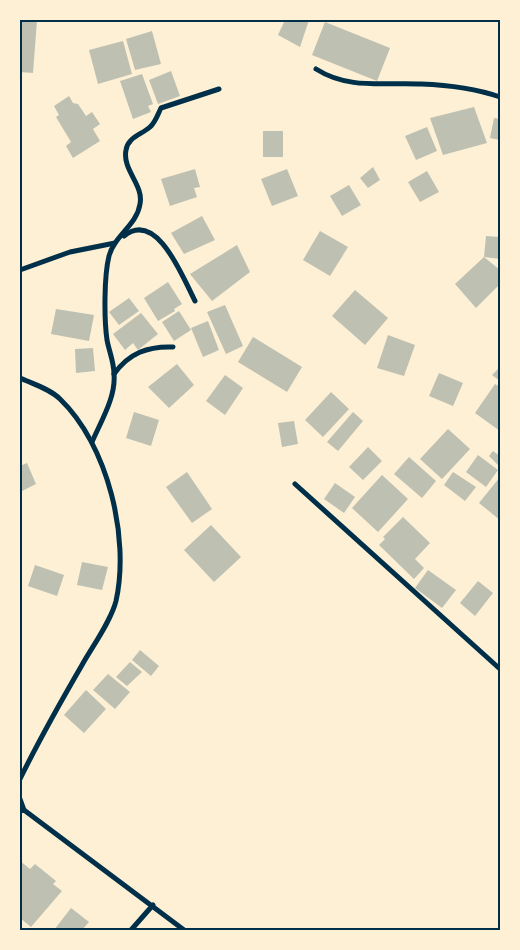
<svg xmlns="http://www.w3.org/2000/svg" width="520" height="950" font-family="'PT Serif',serif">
<rect width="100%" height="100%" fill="#fdf0d5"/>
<g fill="#bec0b2">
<polygon points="20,20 37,20 33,73 20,72"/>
<polygon points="285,20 309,20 300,47 278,35"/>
<polygon points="325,22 390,48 377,81 312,55"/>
<polygon points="152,31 161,64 135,70 126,39"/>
<polygon points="123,41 132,74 98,84 89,50"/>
<polygon points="171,71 180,96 158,104 149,80"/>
<polygon points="142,74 153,104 148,106 151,112 133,119 120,81"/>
<polygon points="69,96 73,103 78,104 86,116 92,112 100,124 93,129 100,141 73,158 66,146 71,142 56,117 59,115 54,106"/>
<polygon points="474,107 487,143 443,155 430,118"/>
<polygon points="494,118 500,119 500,140 490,138"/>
<polygon points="427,127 437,151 416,160 405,136"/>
<rect x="263" y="131" width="20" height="26"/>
<polygon points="373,167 380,180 368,188 360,178"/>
<polygon points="195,169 200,187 194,188 197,197 170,206 161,179"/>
<polygon points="287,169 298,196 272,206 261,179"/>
<polygon points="427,171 439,192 420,202 408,182"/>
<polygon points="349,185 361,205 342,216 330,196"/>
<polygon points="202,216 215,240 184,254 171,233"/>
<polygon points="320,231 348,247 330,276 303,260"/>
<polygon points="486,236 500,237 500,259 484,257"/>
<polygon points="237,245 250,272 212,301 190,274"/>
<polygon points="484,257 500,270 500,284 476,308 455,284"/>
<polygon points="168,282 182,304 174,309 175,311 158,321 144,298"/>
<polygon points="355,290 388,318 365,345 332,316"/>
<polygon points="129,298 139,311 119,325 109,312"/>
<polygon points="225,305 243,346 226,354 207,312"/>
<polygon points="56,309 94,315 89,341 51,334"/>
<polygon points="179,311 191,330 174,341 162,322"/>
<polygon points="141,313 158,334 138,350 133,343 125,350 113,334"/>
<polygon points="208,321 219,350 203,357 191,328"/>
<polygon points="388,335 415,345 404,376 377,368"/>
<polygon points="253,337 302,367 287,392 238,362"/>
<polygon points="93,348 95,371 76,373 75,349"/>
<polygon points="177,364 194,385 169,408 148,387"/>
<polygon points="500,367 500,381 492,375"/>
<polygon points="439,373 463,383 453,406 429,396"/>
<polygon points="225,375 243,388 225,415 206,401"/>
<polygon points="495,384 500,387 500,431 475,413"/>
<polygon points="331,392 349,409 323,437 305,420"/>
<polygon points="134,412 159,420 151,446 126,438"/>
<polygon points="353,412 363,421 338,451 327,442"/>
<polygon points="294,421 298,444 282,447 278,423"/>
<polygon points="448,429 470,449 442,479 420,459"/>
<polygon points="368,447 382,461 363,480 349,467"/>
<polygon points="493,451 500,456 500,467 489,456"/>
<polygon points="478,455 498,470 486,487 466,472"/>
<polygon points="409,457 436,481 422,498 394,474"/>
<polygon points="27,463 36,484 20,492 20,466"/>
<polygon points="187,472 212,509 192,523 166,487"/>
<polygon points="453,472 476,487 465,501 444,485"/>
<polygon points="382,475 408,499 378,532 352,508"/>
<polygon points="500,477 500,520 479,503"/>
<polygon points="335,483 355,497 344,513 324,499"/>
<polygon points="403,517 430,543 415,559 424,568 414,579 379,545 385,539 383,537"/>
<polygon points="211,525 241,557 214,582 184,550"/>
<polygon points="82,562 108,567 102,590 77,585"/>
<polygon points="35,565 64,575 57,596 28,586"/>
<polygon points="428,570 456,590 442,608 415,588"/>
<polygon points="478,581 493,593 475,616 460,603"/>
<polygon points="140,650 159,666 151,676 132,660"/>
<polygon points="130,662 142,672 127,686 116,677"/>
<polygon points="108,674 130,692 115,709 93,690"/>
<polygon points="86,690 106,709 84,733 64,715"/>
<polygon points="20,861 30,869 35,864 56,881 53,884 62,891 31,927 20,918"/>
<polygon points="71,908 89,922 82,930 54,930"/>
</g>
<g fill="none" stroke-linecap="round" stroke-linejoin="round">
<g stroke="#003049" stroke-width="5">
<path d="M316,69C349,90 384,82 421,84C448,85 474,88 500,97"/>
<path d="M124,236C157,209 183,278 195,301"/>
<polyline points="20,270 70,252 115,243"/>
<path d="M114,374C129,353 148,346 173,347"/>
<path d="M20,378C33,384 50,389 60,399C108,445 130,538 116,601C111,621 92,647 82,665C60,703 39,740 20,779"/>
<path d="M92,442C101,421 116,397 114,374C114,362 109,351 107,340C104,319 104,276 109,256C114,236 137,225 140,204C144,185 122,170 126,150C128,137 141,135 150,127C155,123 158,114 161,108L219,89"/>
<polyline points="295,484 500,669"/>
<polyline points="20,799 24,810"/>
<polyline points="20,811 24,810 184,930"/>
<polyline points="131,930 153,905"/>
</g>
</g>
<rect width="520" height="950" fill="none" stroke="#fdf0d5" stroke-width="42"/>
<rect x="21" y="21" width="478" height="908" fill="none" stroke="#003049" stroke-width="2"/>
</svg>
